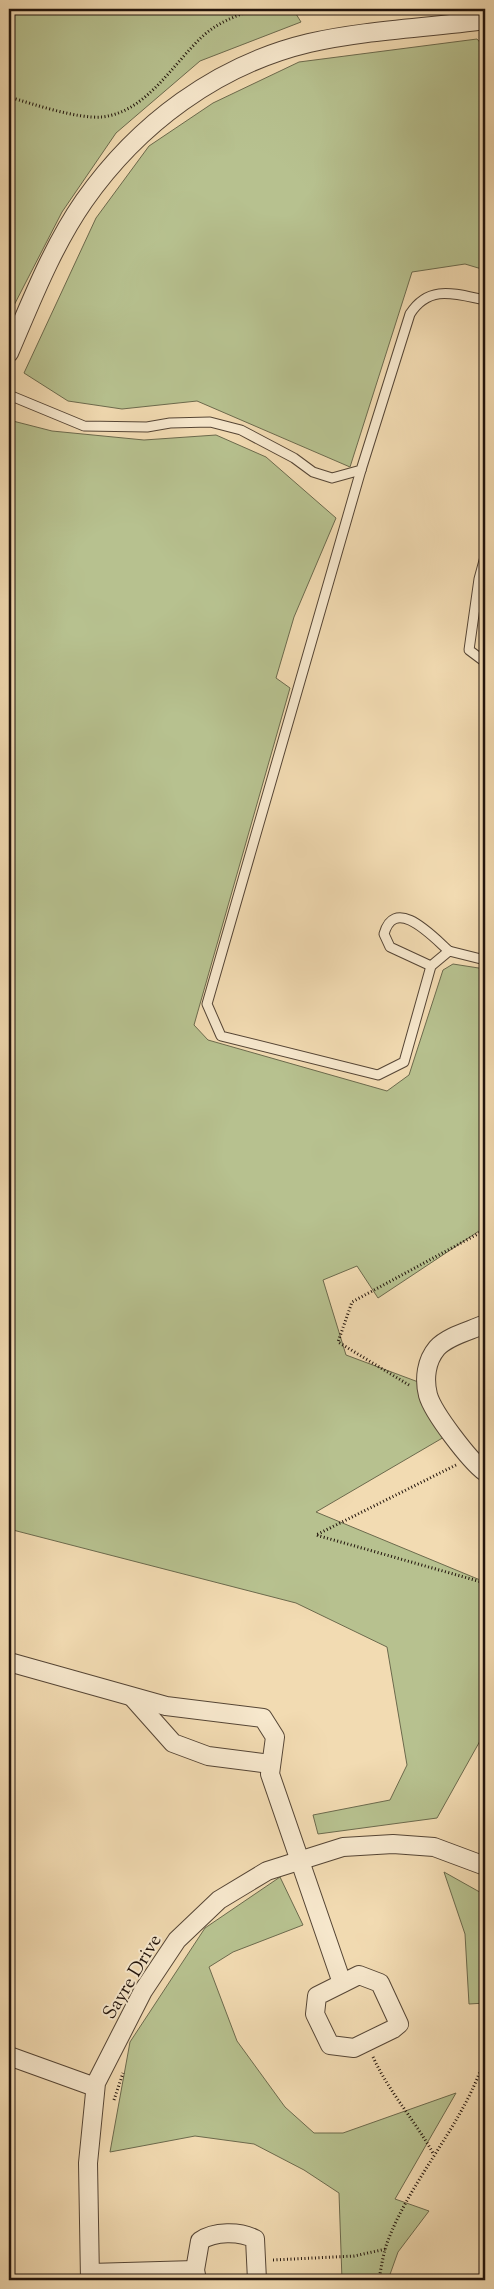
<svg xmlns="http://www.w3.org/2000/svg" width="494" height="2289" font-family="'Sorts Mill Goudy',serif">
<rect width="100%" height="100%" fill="#f2dbb2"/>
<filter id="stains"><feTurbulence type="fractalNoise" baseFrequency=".004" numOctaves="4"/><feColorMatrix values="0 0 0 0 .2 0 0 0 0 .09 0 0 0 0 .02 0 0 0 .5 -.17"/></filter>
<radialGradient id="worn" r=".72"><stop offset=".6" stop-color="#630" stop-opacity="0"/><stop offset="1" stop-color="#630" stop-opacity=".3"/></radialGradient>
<g fill="#b7c18f" stroke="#6c6a4d">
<polygon points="9,9 293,9 301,22 200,61 116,133 62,212 9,315"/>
<polygon points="477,39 485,48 485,270 465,264 412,272 350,467 197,401 122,409 68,401 24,373 96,218 149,146 213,103 299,62"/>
<polygon points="9,420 52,431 144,440 216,435 266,457 336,518 294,617 276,678 290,688 194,1025 208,1040 387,1091 409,1075 443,970 453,964 485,969 485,1227 378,1298 357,1266 323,1280 346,1355 429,1386 451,1433 316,1512 485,1582 485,1732 437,1818 318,1834 313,1815 390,1800 407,1765 387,1647 296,1603 9,1529"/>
<polygon points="444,1872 485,1895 485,2003 469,2004 465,1934"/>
<polygon points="280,1877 303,1925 233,1952 209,1967 237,2041 285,2107 314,2133 343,2133 456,2093 395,2199 429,2211 398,2252 388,2280 342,2280 339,2193 304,2170 254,2144 195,2136 110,2152 130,2042 205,1928"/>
</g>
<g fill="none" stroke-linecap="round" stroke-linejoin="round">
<defs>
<g id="lane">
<path d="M9,395L84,426L147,427L170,423L210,422L241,430L294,458L313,472L332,478L361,470L410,314C429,284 455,294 485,300"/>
<polyline points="361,470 207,1004 221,1036 378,1075 404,1062 431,966 449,951 485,960"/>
<polyline points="485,557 479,579 469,650 485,662"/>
<path d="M431,966L390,947L384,934C395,894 435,939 449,951"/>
</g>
<g id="street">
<path d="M9,353C31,302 52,247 84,201C138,124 217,65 309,43C366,30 427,28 485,20"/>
<path d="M485,1324C470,1331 448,1336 437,1348C426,1361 424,1379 428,1395C433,1413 470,1461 485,1472"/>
<polyline points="9,1662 166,1706 263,1718 275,1737 270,1774 342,1983"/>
<polyline points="133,1698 173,1743 208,1756 270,1764"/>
<polygon points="359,1975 380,1983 399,2024 393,2029 354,2048 330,2045 315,2014 317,1996"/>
<polyline points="9,2056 95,2087"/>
<polyline points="90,2273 195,2270"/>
<polyline points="90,2280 88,2163 96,2083 143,1991 177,1940 219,1900 267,1871 343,1847 393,1844 434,1847 485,1866"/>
<path d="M197,2280L195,2270L200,2241C214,2231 240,2231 255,2239L257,2280"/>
</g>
</defs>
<use href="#lane" stroke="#554535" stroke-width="11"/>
<use href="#street" stroke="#554535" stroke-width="20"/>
<g stroke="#21130b" stroke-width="3" stroke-dasharray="1 2.5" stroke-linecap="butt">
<polyline points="287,9 320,12 352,9"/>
<path d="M9,97C33,104 77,119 102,117C147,112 173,63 204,35C219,22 236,16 254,9"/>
<polyline points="409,1385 338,1342 352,1302 485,1230"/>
<polyline points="456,1465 316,1535 485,1583"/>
<path d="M373,2057C390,2094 415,2120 434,2155"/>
<polyline points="114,2100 123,2073"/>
<polyline points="273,2260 354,2256 386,2249"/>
<path d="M379,2280C381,2268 383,2255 387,2243C411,2178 465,2123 485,2057"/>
</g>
<use href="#lane" stroke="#f7e8cd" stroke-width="9"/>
<use href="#street" stroke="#f7e8cd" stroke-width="18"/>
</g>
<g text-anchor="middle" stroke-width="4" stroke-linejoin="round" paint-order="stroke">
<g font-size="19" fill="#21130b" stroke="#f7e8cd">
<text transform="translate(131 1976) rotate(-59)" y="7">Sayre Drive</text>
</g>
</g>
<rect width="494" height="2289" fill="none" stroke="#f2dbb2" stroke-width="30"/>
<rect x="10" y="10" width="474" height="2269" fill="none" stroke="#21130b" stroke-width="2.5"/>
<rect x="15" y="15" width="464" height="2259" fill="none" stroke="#21130b"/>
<rect width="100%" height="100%" filter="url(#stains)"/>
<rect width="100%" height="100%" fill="url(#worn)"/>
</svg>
